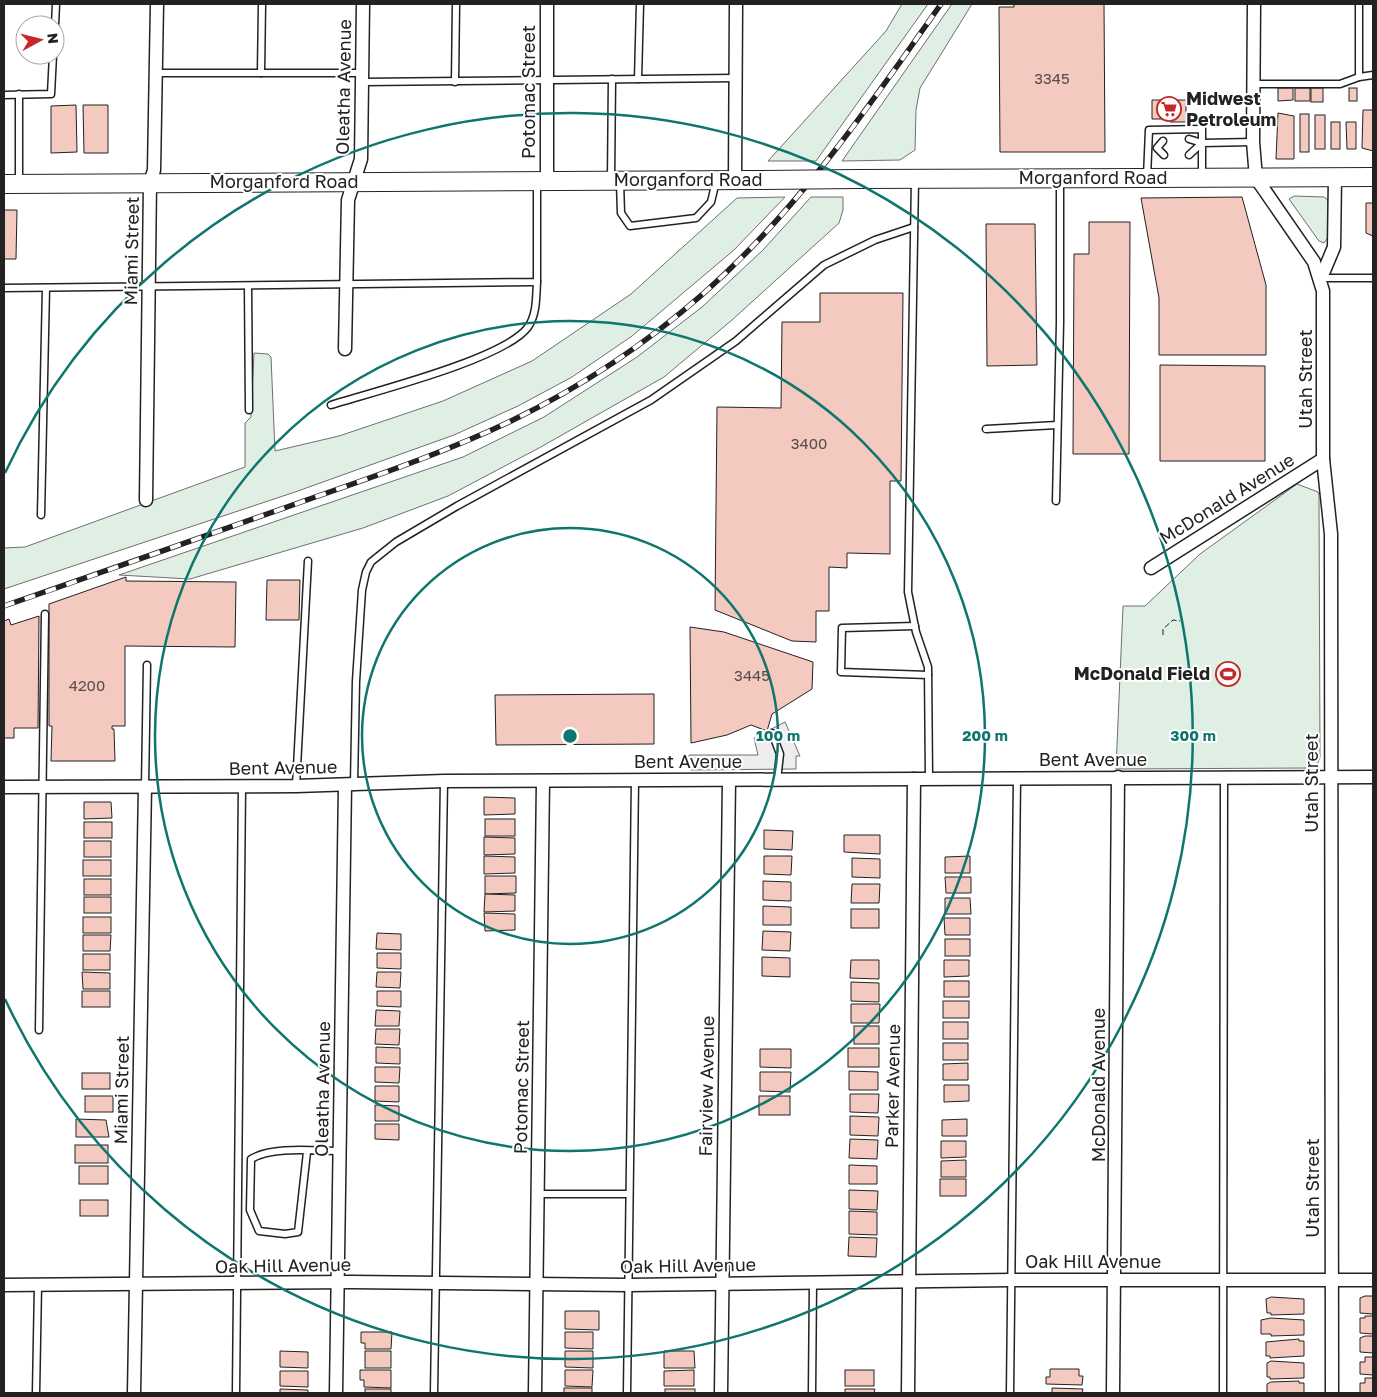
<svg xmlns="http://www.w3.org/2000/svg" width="1377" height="1397" font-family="'Golos Text',sans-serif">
<rect width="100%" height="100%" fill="#fff"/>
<g fill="#e0efe3" stroke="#6f6f6f">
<polygon points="902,4 928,4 816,161 768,161 886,31"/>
<polygon points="952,4 972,4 920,88 916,110 915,150 900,160 842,161"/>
<polygon points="1294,196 1324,197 1328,200 1329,236 1324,243 1319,241 1289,199"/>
<polygon points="785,197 734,250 632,336 572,377 518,406 454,435 295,492 4,589 4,548 25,547 245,467 245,423 251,417 254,353 268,354 271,357 275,451 339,436 443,401 532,361 631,294 737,198"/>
<polygon points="811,197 843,197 843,210 839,223 732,320 664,377 539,448 448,496 363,528 190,579 119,575 463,457 544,417 637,357 702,307 763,250"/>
<polygon points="1297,484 1318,492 1319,495 1320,757 1317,765 1311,768 1116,769 1123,606 1145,606 1200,554"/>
</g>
<polygon fill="#ededed" stroke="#6f6f6f" points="785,722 800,756 796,756 796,769 691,770 686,765 685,760 689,760 689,755 758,755 754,738"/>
<g fill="#f3c9c0" stroke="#222">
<polygon points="1014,4 1104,4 1105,152 1000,152 999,7 1014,7"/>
<polygon points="1278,88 1293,88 1293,100 1278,101"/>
<rect x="1295" y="88" width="15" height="13"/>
<rect x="1311" y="88" width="12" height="14"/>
<rect x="1349" y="88" width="8" height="13"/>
<polygon points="1152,100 1186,100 1186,122 1170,122 1171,119 1152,119"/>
<polygon points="76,105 77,152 51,153 51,106"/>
<polygon points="83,105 108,105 108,153 84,153"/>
<polygon points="1363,110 1373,110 1373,151 1362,148"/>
<polygon points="1278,113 1294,116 1294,159 1276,159"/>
<rect x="1300" y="114" width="9" height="38"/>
<rect x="1315" y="115" width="10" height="34"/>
<rect x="1331" y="122" width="9" height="27"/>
<polygon points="1346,122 1356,122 1356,149 1347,149"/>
<polygon points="1242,197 1266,285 1266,355 1159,355 1159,298 1141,198"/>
<polygon points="1366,203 1373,203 1373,236 1366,233"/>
<polygon points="4,210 17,210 16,259 4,259"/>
<polygon points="1089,222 1130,222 1129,454 1073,454 1074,254 1089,254"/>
<polygon points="986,224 1035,224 1037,365 987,366"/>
<polygon points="820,293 903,293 901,481 890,481 890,554 847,553 847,568 829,567 829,611 816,611 816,642 792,641 715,610 717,407 781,408 782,322 820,322"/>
<polygon points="1160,365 1265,366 1265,461 1160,461"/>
<polygon points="126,577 126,581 236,582 235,647 125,646 125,726 112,726 112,729 114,729 115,761 51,761 52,726 49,726 49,604"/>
<polygon points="267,580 300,580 299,620 266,620"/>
<polygon points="39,616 38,728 14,728 14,738 4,738 4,621 9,619 11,625"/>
<polygon points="690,627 724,632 813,662 812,689 772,714 767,731 751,725 727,735 691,743"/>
<polygon points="654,694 654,744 496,745 495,695"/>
<polygon points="484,797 515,798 515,814 484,815"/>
<polygon points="84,802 111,802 112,818 84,819"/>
<rect x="485" y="819" width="30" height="17"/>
<rect x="84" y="822" width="28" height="16"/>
<polygon points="764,830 793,831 792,850 764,849"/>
<polygon points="844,835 880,835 880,854 844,852"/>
<polygon points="484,837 515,838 515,854 484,855"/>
<rect x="84" y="841" width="27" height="16"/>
<polygon points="484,856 515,857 515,873 484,874"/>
<polygon points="764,856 792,856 791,875 764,874"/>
<polygon points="970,856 970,873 945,873 945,857"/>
<polygon points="852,858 880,859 880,878 852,877"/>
<rect x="83" y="860" width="28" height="16"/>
<polygon points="485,876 516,876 516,893 485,894"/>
<polygon points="945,877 971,877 971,893 946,893"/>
<rect x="84" y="879" width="27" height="16"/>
<polygon points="763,881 791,882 791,901 763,900"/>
<polygon points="852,884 880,884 879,903 851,903"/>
<polygon points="485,894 515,895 515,911 484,912"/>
<rect x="84" y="897" width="27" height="16"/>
<polygon points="945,898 970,898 971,914 945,914"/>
<polygon points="763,906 791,907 791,925 763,925"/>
<rect x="851" y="909" width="28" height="19"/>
<polygon points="484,913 515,914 515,930 485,931"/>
<rect x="83" y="917" width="28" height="16"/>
<polygon points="944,918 970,918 970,935 945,935"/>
<polygon points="763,931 791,932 790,951 762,950"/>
<polygon points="377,933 401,934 401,950 376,949"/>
<polygon points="83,935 111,935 110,951 83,951"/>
<rect x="945" y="939" width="25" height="17"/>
<polygon points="377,953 401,953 401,969 377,968"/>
<rect x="83" y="954" width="27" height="16"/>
<polygon points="762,957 790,958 790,977 762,976"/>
<polygon points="851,960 879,960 879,979 850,978"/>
<polygon points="944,960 969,960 969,976 944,977"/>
<polygon points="82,972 110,973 110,989 83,989"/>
<polygon points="377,972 401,972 400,988 376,987"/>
<rect x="944" y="981" width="25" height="16"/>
<polygon points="851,982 879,983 879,1002 851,1001"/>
<rect x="82" y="991" width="28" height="16"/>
<polygon points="377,991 401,991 401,1007 377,1006"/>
<rect x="943" y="1001" width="26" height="17"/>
<polygon points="851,1004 880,1004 879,1023 851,1023"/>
<polygon points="376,1010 400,1011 399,1026 375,1026"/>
<rect x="943" y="1022" width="25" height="17"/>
<rect x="854" y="1026" width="25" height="18"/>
<polygon points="376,1029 400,1029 399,1045 375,1044"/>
<rect x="943" y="1043" width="25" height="17"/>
<polygon points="376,1047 400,1048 400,1064 376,1063"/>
<rect x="848" y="1048" width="31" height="19"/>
<polygon points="760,1049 791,1049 791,1068 760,1067"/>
<polygon points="968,1063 968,1080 943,1080 943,1064"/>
<polygon points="375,1067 400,1067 399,1083 375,1082"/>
<polygon points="849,1071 878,1072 878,1090 849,1090"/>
<polygon points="760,1072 791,1072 790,1092 760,1091"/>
<rect x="82" y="1073" width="28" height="16"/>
<polygon points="944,1085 969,1085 969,1101 944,1102"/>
<polygon points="375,1086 399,1086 399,1102 375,1101"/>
<polygon points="850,1094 879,1094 878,1113 850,1112"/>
<rect x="85" y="1096" width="28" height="16"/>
<rect x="759" y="1096" width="31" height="19"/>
<polygon points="375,1105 399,1106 399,1121 375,1121"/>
<polygon points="850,1116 879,1117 878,1136 850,1135"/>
<polygon points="76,1119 106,1120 109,1137 76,1137"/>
<polygon points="967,1119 967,1136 942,1136 942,1120"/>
<polygon points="375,1124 399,1124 399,1140 375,1139"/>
<polygon points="850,1139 878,1140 877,1159 849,1158"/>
<polygon points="941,1141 966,1141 966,1157 941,1158"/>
<rect x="75" y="1145" width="33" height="18"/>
<polygon points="966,1160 966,1177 941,1177 941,1161"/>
<polygon points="849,1165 877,1166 877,1184 849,1184"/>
<rect x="79" y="1166" width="29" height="18"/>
<rect x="940" y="1179" width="26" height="17"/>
<polygon points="849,1190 878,1191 877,1210 849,1209"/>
<rect x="80" y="1200" width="28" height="16"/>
<polygon points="849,1211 877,1212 877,1235 849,1234"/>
<polygon points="849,1237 877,1238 876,1257 848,1256"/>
<polygon points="1365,1296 1373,1296 1373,1314 1360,1313 1360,1298"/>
<polygon points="1271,1297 1304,1299 1304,1314 1271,1315 1271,1313 1267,1313 1266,1299"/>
<polygon points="565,1311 599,1311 599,1330 565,1329"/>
<polygon points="1365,1316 1373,1316 1373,1334 1360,1333 1360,1318 1365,1318"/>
<polygon points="1271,1318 1304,1320 1304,1335 1271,1336 1271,1334 1261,1334 1261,1320"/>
<polygon points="361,1332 392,1332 391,1349 365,1349 365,1343 361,1343"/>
<polygon points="565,1332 593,1332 593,1349 565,1348"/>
<polygon points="1365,1336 1373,1336 1373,1353 1360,1352 1360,1338"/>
<polygon points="1299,1339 1299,1341 1304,1341 1304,1356 1270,1358 1270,1356 1266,1356 1266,1342"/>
<polygon points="280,1351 308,1352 308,1368 280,1367"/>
<rect x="365" y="1351" width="26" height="17"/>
<polygon points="565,1351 593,1351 593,1368 565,1367"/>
<polygon points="664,1351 694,1351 695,1368 664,1368"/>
<polygon points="1365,1357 1373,1357 1373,1375 1360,1374 1360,1362 1365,1362"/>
<polygon points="1271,1361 1304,1363 1304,1378 1270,1379 1270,1377 1267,1377 1267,1363"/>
<polygon points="1050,1369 1079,1369 1079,1376 1083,1376 1082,1385 1046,1384 1046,1377 1050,1377"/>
<polygon points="360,1370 391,1370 391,1388 364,1387 364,1380 360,1380"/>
<polygon points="565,1370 593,1370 592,1387 565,1386"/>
<polygon points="694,1370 694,1386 664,1386 664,1371"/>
<rect x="845" y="1370" width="29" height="16"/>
<polygon points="280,1371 308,1371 308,1387 280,1386"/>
<polygon points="1365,1378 1373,1378 1373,1393 1360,1393 1360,1383 1365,1383"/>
<polygon points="1299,1381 1299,1383 1304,1383 1304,1393 1267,1393 1267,1384 1271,1382"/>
<rect x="564" y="1388" width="28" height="5"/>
<polygon points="1052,1388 1083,1389 1082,1393 1052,1393"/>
<polygon points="280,1389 308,1390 308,1393 280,1393"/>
<rect x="365" y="1389" width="26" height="4"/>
<rect x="665" y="1389" width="30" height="4"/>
<polygon points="845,1389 875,1389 874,1393 845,1393"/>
</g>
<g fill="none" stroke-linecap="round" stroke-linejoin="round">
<defs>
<g id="lane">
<polyline points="55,25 56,4"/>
<polyline points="156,73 363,73"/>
<polyline points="261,73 262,4"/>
<polyline points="1359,77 1373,75"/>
<polyline points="638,79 640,4"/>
<polyline points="363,82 735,78"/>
<polyline points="455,82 456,4"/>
<polyline points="1253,84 1340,84 1359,77 1359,4"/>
<polyline points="19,94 19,183"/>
<polyline points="4,95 51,94 53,55"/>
<polyline points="1189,139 1202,143 1189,155"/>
<polyline points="1163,141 1157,148 1164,155"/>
<polyline points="1202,176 1202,143 1253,142"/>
<polyline points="1147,177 1149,130 1202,129 1202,143"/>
<polyline points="611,180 612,79"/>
<polyline points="915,180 908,592 916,632 928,667 929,778"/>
<polyline points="620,182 621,213 630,226 696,218 711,202 716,181"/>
<polyline points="1321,278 1373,278"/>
<polyline points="248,286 249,410"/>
<polyline points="4,288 537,282 537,182"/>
<path d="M331,405C372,392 505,359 528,327C537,314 536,297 537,282"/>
<polyline points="986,429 1057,425"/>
<polyline points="1056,501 1060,323 1060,180"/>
<polyline points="41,515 46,288"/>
<polyline points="915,626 842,628 841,672 928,675"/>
<polyline points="772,733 780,754 777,780"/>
<polyline points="354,784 356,681 362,590 366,572 371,562 396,542 457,506 651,400 736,341 824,265 875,240 914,227"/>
<polyline points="296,786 308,561"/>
<polyline points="145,787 147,665"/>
<polyline points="39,1030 45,614"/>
<path d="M307,1152L298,1232L285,1234L259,1231L250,1210L251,1159C273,1146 314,1151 340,1151"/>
<polyline points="538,1194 629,1194"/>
<polyline points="36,1393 38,1285"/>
<polyline points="236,1393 242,786"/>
<polyline points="434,1393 444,781"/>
<polyline points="627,1393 635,780"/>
<polyline points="812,1393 813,1282"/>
<polyline points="1010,1393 1017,778"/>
<polyline points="1223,1393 1224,778"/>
</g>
<g id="street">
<polyline points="1254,4 1253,142 1256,178 1314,262 1323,291 1323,459 1331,534 1332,1393"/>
<polyline points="735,180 736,4"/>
<polyline points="547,181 547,4"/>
<polyline points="1321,278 1334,247 1335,177"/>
<polyline points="345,349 348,200 361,159 363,4"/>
<polyline points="146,500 150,183 154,170 157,4"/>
<polyline points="1151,568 1323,459"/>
<polyline points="4,787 296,786 444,781 1373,777"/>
<polyline points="4,1285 351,1282 628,1285 1012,1280 1373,1280"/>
<polyline points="134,1393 145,787"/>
<polyline points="336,1393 345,785"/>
<polyline points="535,1393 543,781"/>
<polyline points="721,1393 729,780"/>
<polyline points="908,1393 914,779"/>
<polyline points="1113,1393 1118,777"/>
</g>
<g id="secondary">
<polyline points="857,179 1373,177"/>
<polyline points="4,184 754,180"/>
</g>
</defs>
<use href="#lane" stroke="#222" stroke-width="9"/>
<use href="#street" stroke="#222" stroke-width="15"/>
<use href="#secondary" stroke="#222" stroke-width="20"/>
<use href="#lane" stroke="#fff" stroke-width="6"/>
<use href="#street" stroke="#fff" stroke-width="12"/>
<use href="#secondary" stroke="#fff" stroke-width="18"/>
<defs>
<path id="rail" d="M4,606C98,574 193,540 287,507C363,480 440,455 513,420C581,387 647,343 704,293C798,210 870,105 941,4"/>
</defs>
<use href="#rail" stroke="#222" stroke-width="5.5"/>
<use href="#rail" stroke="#fff" stroke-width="4" stroke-dasharray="11" stroke-linecap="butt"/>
<defs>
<polyline id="secondary-bridge" points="754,180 857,179"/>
</defs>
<use href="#secondary-bridge" stroke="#222" stroke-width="20" stroke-linecap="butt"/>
<use href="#secondary-bridge" stroke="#fff" stroke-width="18"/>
<polyline stroke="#222" stroke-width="1" stroke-dasharray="6 2.5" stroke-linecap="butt" points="1163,635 1163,629 1173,620 1180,621"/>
</g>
<g fill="none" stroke="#0f766e" stroke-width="2.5">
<circle cx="570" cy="736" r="208"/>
<circle cx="570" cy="736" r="415"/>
<path d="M5 473A623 623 0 1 1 5 999"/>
</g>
<defs>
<symbol id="supermarket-ring" viewBox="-11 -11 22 22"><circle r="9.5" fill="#fff" stroke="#c62828" stroke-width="1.5"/><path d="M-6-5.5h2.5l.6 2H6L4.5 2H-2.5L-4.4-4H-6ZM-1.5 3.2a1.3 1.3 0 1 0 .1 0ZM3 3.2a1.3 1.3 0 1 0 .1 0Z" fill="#c62828"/></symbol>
<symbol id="stadium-ring" viewBox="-11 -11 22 22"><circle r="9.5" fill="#fff" stroke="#c62828" stroke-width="1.5"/><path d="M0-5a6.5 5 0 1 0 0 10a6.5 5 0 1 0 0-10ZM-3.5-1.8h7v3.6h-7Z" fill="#c62828"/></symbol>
</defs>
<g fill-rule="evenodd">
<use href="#supermarket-ring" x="1155" y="95" width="28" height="28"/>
<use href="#stadium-ring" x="1214" y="660" width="28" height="28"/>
</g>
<g text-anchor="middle" stroke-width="4" stroke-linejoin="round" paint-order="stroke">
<g font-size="15" fill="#564c4a">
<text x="1052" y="84">3345</text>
<text x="809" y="449">3400</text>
<text x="752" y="681">3445</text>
<text x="87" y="691">4200</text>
</g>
<g font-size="18" fill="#222" stroke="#fff">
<text transform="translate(344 87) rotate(-89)" y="6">Oleatha Avenue</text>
<text transform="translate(529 92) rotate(-90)" y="6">Potomac Street</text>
<text x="1093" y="184">Morganford Road</text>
<text x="688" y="186">Morganford Road</text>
<text x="284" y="188">Morganford Road</text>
<text transform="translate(132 251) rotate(-89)" y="6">Miami Street</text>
<text transform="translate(1306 379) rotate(-90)" y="6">Utah Street</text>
<text transform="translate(1227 499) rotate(-32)" y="6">McDonald Avenue</text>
<text x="1093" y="766">Bent Avenue</text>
<text x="688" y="768">Bent Avenue</text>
<text transform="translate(283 768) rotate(-1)" y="6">Bent Avenue</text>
<text transform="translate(1312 783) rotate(-90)" y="6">Utah Street</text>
<text transform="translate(1099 1085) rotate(-90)" y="6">McDonald Avenue</text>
<text transform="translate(707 1086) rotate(-89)" y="6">Fairview Avenue</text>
<text transform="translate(893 1086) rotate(-89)" y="6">Parker Avenue</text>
<text transform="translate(522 1087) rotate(-89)" y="6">Potomac Street</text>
<text transform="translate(323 1089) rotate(-89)" y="6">Oleatha Avenue</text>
<text transform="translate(122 1090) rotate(-89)" y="6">Miami Street</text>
<text transform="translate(1313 1188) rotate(-90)" y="6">Utah Street</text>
<text x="1093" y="1268">Oak Hill Avenue</text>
<text transform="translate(283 1266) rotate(-1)" y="6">Oak Hill Avenue</text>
<text transform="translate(688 1266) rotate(-1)" y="6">Oak Hill Avenue</text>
</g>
<g font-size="18" font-weight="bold" fill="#222" stroke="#fff" text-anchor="start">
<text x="1186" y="105">Midwest<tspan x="1186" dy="21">Petroleum</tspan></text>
<text x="1210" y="680" text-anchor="end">McDonald Field</text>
</g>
</g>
<circle cx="570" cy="736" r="8" fill="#0f766e" stroke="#fff" stroke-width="2.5"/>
<g font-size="15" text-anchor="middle" font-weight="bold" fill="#0f766e" stroke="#fff" stroke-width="4" stroke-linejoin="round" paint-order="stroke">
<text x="778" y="741">100 m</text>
<text x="985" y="741">200 m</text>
<text x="1193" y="741">300 m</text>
</g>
<rect width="1377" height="1397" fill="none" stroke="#222222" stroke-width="10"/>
<g transform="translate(40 40) rotate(83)"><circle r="24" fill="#ffffff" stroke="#a7a7a7"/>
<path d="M0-4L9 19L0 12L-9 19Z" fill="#c62828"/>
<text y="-8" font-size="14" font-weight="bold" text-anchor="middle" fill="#222222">N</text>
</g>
</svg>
